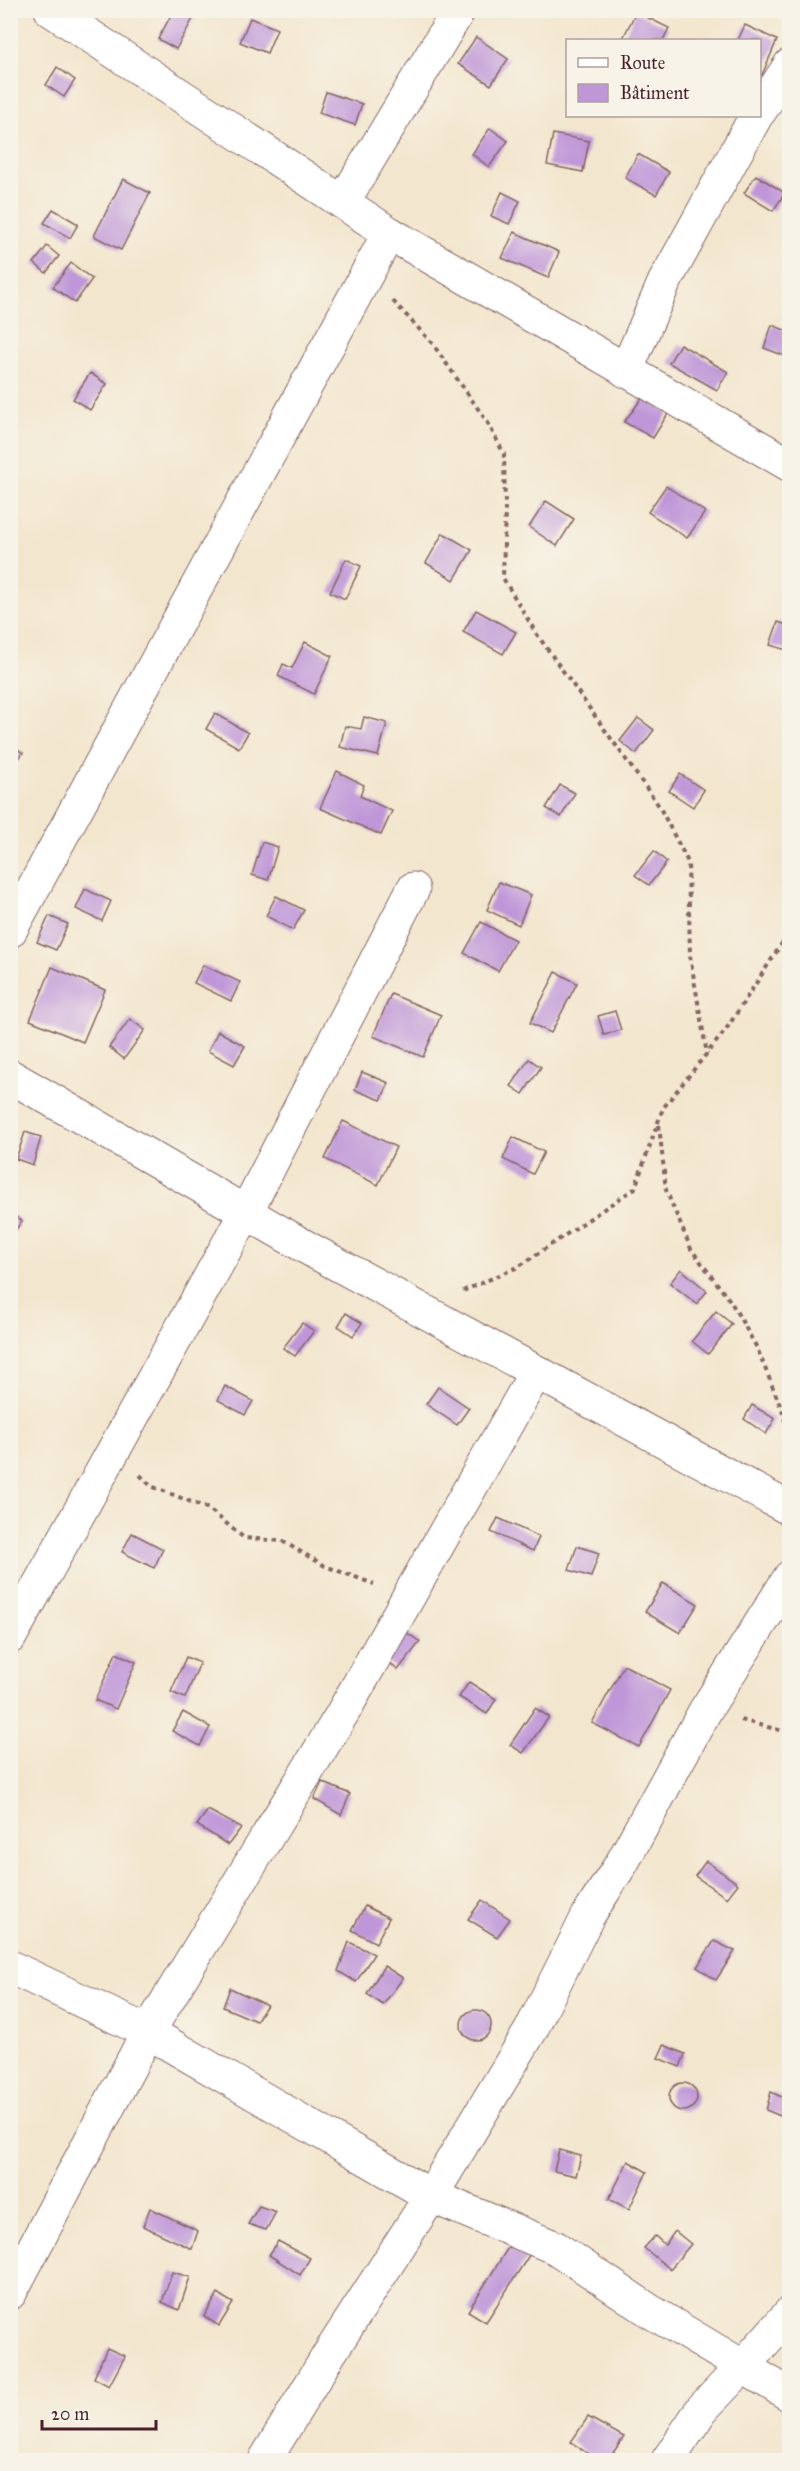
<svg xmlns="http://www.w3.org/2000/svg" width="800" height="2471" font-family="'IM FELL Great Primer',serif">
<rect width="100%" height="100%" fill="#f7f3e8"/>
<filter id="ink" filterUnits="userSpaceOnUse"><feTurbulence type="fractalNoise" baseFrequency=".0167" numOctaves="2"/><feDisplacementMap in="SourceGraphic" scale="12" xChannelSelector="R" yChannelSelector="G"/><feConvolveMatrix kernelMatrix="1 2 1 2 8 2 1 2 1" color-interpolation-filters="sRGB"/></filter>
<filter id="wash" filterUnits="userSpaceOnUse"><feTurbulence type="fractalNoise" baseFrequency=".008" numOctaves="4" result="noise"/><feDisplacementMap in="SourceGraphic" scale="24" xChannelSelector="R" yChannelSelector="G"/><feGaussianBlur stdDeviation="1.35" result="paint"/><feColorMatrix in="noise" values="0 0 0 0 0 0 0 0 0 0 0 0 0 0 0 0 0 1.4 0 .05"/><feComposite in="paint" operator="in"/></filter>
<g filter="url(#wash)">
<rect width="100%" height="100%" fill="#f3e6ce"/>
<g id="blocks">
<g fill="#bf96d8">
<polygon points="174,10 198,10 176,49 158,39"/>
<polygon points="636,12 669,28 663,40 622,40"/>
<polygon points="250,18 277,29 267,53 240,42"/>
<polygon points="745,25 777,40 762,75 760,74 760,40 738,40"/>
<polygon points="476,37 508,59 491,85 458,64"/>
<polygon points="57,67 75,80 64,97 46,85"/>
<polygon points="326,92 362,104 355,125 319,113"/>
<polygon points="490,128 508,141 489,167 472,154"/>
<polygon points="553,134 589,141 583,172 547,165"/>
<polygon points="638,154 669,172 656,195 625,178"/>
<polygon points="756,175 785,193 773,211 744,193"/>
<polygon points="123,179 150,193 121,250 94,236"/>
<polygon points="502,192 520,201 509,224 491,216"/>
<polygon points="53,209 78,224 70,238 44,223"/>
<polygon points="514,232 559,252 548,278 502,258"/>
<polygon points="47,246 59,256 46,273 34,263"/>
<polygon points="71,263 92,279 75,303 53,287"/>
<polygon points="772,325 790,332 790,358 764,348"/>
<polygon points="680,344 728,372 717,390 669,363"/>
<polygon points="90,373 107,384 90,410 73,399"/>
<polygon points="643,397 669,412 653,438 624,422"/>
<polygon points="666,486 705,512 687,538 648,512"/>
<polygon points="546,501 574,519 557,546 529,527"/>
<polygon points="443,533 472,550 454,580 426,563"/>
<polygon points="346,559 361,566 345,599 330,592"/>
<polygon points="476,610 516,632 503,654 463,632"/>
<polygon points="778,622 790,626 790,651 770,645"/>
<polygon points="305,642 332,656 314,694 278,676 283,664 292,668"/>
<polygon points="215,713 248,733 239,748 206,729"/>
<polygon points="364,717 387,723 378,756 340,747 345,726 361,729"/>
<polygon points="638,718 654,730 636,754 620,741"/>
<polygon points="10,744 23,753 10,770"/>
<polygon points="337,771 364,785 360,796 392,811 381,835 320,808"/>
<polygon points="680,774 704,790 693,807 669,791"/>
<polygon points="560,785 575,793 561,817 546,808"/>
<polygon points="262,842 278,847 268,880 252,875"/>
<polygon points="654,851 667,862 649,885 635,875"/>
<polygon points="499,882 531,895 519,925 487,910"/>
<polygon points="85,889 111,901 102,921 76,909"/>
<polygon points="276,896 304,910 293,930 266,916"/>
<polygon points="49,916 68,924 56,950 37,942"/>
<polygon points="481,922 515,940 498,971 464,953"/>
<polygon points="203,965 240,982 231,1001 194,983"/>
<polygon points="52,967 105,990 83,1042 30,1020"/>
<polygon points="556,972 577,983 551,1033 530,1023"/>
<polygon points="391,994 441,1015 423,1057 373,1036"/>
<polygon points="615,1011 621,1030 604,1035 598,1016"/>
<polygon points="130,1019 145,1030 124,1059 109,1047"/>
<polygon points="218,1031 245,1046 234,1065 208,1051"/>
<polygon points="529,1059 541,1067 523,1094 511,1086"/>
<polygon points="362,1072 389,1083 381,1100 355,1090"/>
<polygon points="343,1121 396,1147 378,1185 325,1159"/>
<polygon points="25,1132 41,1137 33,1165 16,1159"/>
<polygon points="513,1137 544,1152 533,1174 503,1159"/>
<polygon points="10,1213 22,1221 10,1238"/>
<polygon points="681,1269 707,1291 697,1304 670,1283"/>
<polygon points="716,1311 732,1324 708,1354 692,1341"/>
<polygon points="346,1313 362,1323 353,1336 338,1326"/>
<polygon points="302,1323 314,1331 295,1356 283,1348"/>
<polygon points="225,1386 253,1401 245,1415 218,1400"/>
<polygon points="438,1387 469,1408 457,1425 426,1404"/>
<polygon points="752,1405 775,1419 766,1434 744,1419"/>
<polygon points="498,1518 539,1537 533,1551 491,1532"/>
<polygon points="132,1533 163,1549 154,1568 122,1552"/>
<polygon points="577,1546 599,1553 591,1577 569,1570"/>
<polygon points="663,1583 698,1604 680,1633 645,1612"/>
<polygon points="403,1630 420,1642 398,1670 383,1658"/>
<polygon points="116,1653 136,1662 116,1709 95,1700"/>
<polygon points="186,1657 200,1663 185,1698 171,1692"/>
<polygon points="624,1665 670,1690 639,1747 592,1723"/>
<polygon points="469,1682 496,1699 487,1714 459,1697"/>
<polygon points="535,1708 549,1717 523,1753 510,1745"/>
<polygon points="183,1712 210,1727 200,1746 172,1731"/>
<polygon points="322,1782 350,1794 341,1815 314,1799"/>
<polygon points="208,1810 241,1828 228,1845 197,1825"/>
<polygon points="706,1861 738,1884 727,1898 695,1876"/>
<polygon points="482,1900 510,1919 497,1937 468,1919"/>
<polygon points="365,1906 389,1918 376,1943 352,1930"/>
<polygon points="714,1941 735,1951 716,1980 697,1967"/>
<polygon points="349,1942 374,1954 356,1982 338,1971"/>
<polygon points="384,1966 403,1978 383,2005 367,1994"/>
<polygon points="230,1988 267,2005 256,2021 223,2007"/>
<circle cx="476" cy="2025" r="15"/>
<polygon points="664,2045 685,2054 680,2067 658,2058"/>
<circle cx="683" cy="2097" r="14"/>
<polygon points="771,2092 790,2101 790,2120 766,2110"/>
<polygon points="559,2150 581,2156 576,2176 554,2171"/>
<polygon points="628,2161 647,2172 629,2209 609,2199"/>
<polygon points="259,2206 276,2212 266,2230 248,2224"/>
<polygon points="150,2208 198,2231 192,2249 143,2226"/>
<polygon points="675,2231 691,2244 670,2269 644,2248 655,2236 665,2245"/>
<polygon points="278,2241 310,2258 300,2275 269,2255"/>
<polygon points="511,2243 530,2254 486,2322 468,2311"/>
<polygon points="172,2272 190,2277 179,2310 162,2302"/>
<polygon points="218,2294 233,2303 219,2326 204,2316"/>
<polygon points="107,2348 125,2356 109,2386 94,2378"/>
<polygon points="588,2417 624,2437 608,2460 597,2460 571,2442"/>
</g>
</g>
</g>
<g filter="url(#ink)">
<use href="#blocks" fill-opacity="0" stroke="#856564" stroke-width="1.5"/>
<g fill="none" stroke-linecap="round" stroke-linejoin="round">
<defs>
<g id="street">
<polyline points="51,10 389,233 790,465"/>
<polyline points="760,111 790,65"/>
<polyline points="343,202 459,10"/>
<polyline points="626,371 664,283 756,116"/>
<polyline points="10,931 389,233"/>
<polyline points="10,1076 311,1250 790,1509"/>
<polyline points="10,1637 246,1212 413,889"/>
<polyline points="10,1967 148,2032 431,2196 556,2248 650,2311 790,2395"/>
<polyline points="10,2293 148,2032 342,1714 536,1372"/>
<polyline points="265,2460 328,2356 431,2196 531,2030 588,1916 623,1861 705,1711 790,1577"/>
<polyline points="668,2460 702,2409 743,2366 790,2313"/>
</g>
</defs>
<use href="#street" stroke="#856564" stroke-width="35"/>
<g stroke="#856564" stroke-width="4" stroke-dasharray="4.5 4.5" stroke-linecap="butt">
<polyline points="393,301 432,343 488,423 504,454 505,508 503,578 536,633 659,806 688,862 690,956 707,1054"/>
<polyline points="659,1125 666,1190 691,1249 731,1302 757,1348 782,1410 790,1440"/>
<polyline points="463,1291 518,1267 635,1188 663,1108 725,1031 790,931"/>
<polyline points="784,1466 790,1453"/>
<polyline points="140,1475 151,1486 209,1509 244,1538 282,1541 325,1566 374,1584"/>
<polyline points="741,1720 783,1731 790,1730"/>
</g>
<use href="#street" stroke="#fff" stroke-width="33"/>
</g>
</g>
<rect width="800" height="2471" fill="none" stroke="#f7f3e8" stroke-width="36"/>
<rect x="566" y="39" width="195" height="78" fill="#f7f3e8" stroke="#b29e9c" stroke-width="1.5"/>
<rect x="578" y="58" width="30" height="9" fill="#ffffff" stroke="#b29e9c" stroke-width="1.5"/>
<text x="620" y="69" font-size="18" fill="#4a1f2b">Route</text>
<rect x="578" y="84" width="30" height="18" fill="#bf96d8" stroke="#b29e9c" stroke-width="1.5"/>
<text x="620" y="99" font-size="18" fill="#4a1f2b">Bâtiment</text>
<path d="M42 2420v9h114v-9" fill="none" stroke="#4a1f2b" stroke-width="3"/>
<text x="51" y="2420" font-size="18" fill="#4a1f2b" stroke="#f7f3e8" stroke-width="4.5" paint-order="stroke">20 m</text>
</svg>
